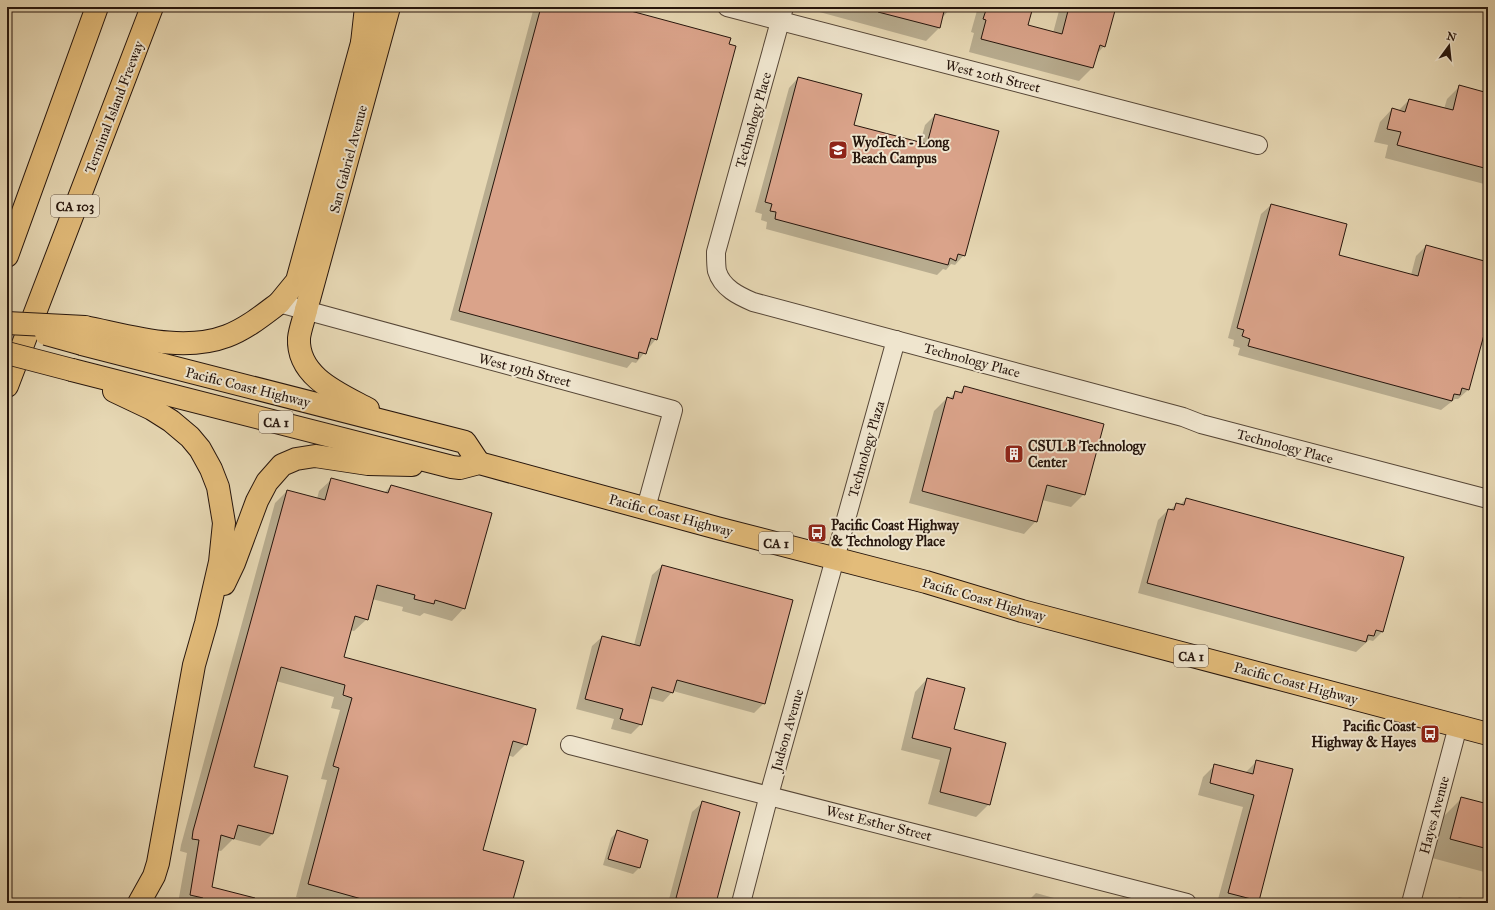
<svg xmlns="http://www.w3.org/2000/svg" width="1495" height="910" font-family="'IM FELL Great Primer',serif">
<rect width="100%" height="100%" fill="#e6d7b3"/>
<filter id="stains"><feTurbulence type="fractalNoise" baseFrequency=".005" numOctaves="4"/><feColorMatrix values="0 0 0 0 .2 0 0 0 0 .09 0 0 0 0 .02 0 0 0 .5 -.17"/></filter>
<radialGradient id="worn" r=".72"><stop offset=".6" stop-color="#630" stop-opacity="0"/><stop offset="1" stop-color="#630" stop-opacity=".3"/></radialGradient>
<g fill="#0003">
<polygon points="534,7 612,7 656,339 636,363 632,362 627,368 450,320"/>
<polygon points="813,7 950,7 949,10 942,18 939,28 926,41 812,10"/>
<polygon points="978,7 1032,7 1027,26 1053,33 1060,7 1115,7 1104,46 1096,55 1092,68 1079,81 969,52 974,33 971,32"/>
<polygon points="1456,7 1468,7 1466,10"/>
<polygon points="798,78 853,125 920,143 925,125 935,115 964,255 955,265 951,264 946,270 943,269 937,275 766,229 767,222 761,220 762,214 755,212 789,88"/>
<polygon points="1460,86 1488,94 1488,185 1385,158 1388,145 1374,142 1380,122 1392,109 1398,111 1409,100 1444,109 1447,99"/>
<polygon points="1271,205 1338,255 1411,275 1416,256 1426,246 1488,263 1488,316 1468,390 1458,399 1455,399 1441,410 1238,355 1240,348 1233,346 1234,340 1228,338 1261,214"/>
<polygon points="964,387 1084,494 1071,507 1042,500 1036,521 1024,534 909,503 934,411 947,398 949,399 956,392 959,393"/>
<polygon points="332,479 384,493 391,486 464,608 452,621 424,613 420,616 402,611 403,607 372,599 367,619 354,631 350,630 343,658 526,744 513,757 508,755 482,851 511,903 319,903 296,897 327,780 321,779 340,710 331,708 334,697 276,681 253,768 272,834 260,846 233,839 221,851 217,850 211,888 246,903 178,903 187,853 180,851 181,845 275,503 287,491 317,499 319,491"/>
<polygon points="1186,499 1383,631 1373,641 1369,640 1356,652 1138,593 1158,520 1168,510 1170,510 1177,504 1180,505"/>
<polygon points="662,566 764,703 754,713 673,691 663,702 648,698 641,724 631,734 611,729 614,719 576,709 592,646 602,637 634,645 652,575"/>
<polygon points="927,679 989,804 976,817 928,804 940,760 901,750 915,692"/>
<polygon points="1257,761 1258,901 1256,903 1217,903 1243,807 1198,795 1203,777 1215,765 1245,773"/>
<polygon points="1462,798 1482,804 1485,801 1488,802 1488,873 1432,858 1443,817"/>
<polygon points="702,803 715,903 668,903 692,812"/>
<polygon points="617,832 639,868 633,874 603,865 611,838"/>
<polygon points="1036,893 1072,903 1026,903"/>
<polygon points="1459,897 1481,903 1453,903"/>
</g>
<g fill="#daa38a" stroke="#26150c">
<polygon points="541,7 616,7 731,38 729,44 736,46 657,340 651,338 646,354 639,352 638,359 459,311"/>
<polygon points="878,7 945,7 940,28 878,12"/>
<polygon points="987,7 1033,7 1028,25 1062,34 1069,7 1116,7 1105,47 1100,45 1093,68 981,39 986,20 983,19"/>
<polygon points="798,77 862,94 854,125 927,144 935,114 999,131 965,256 958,254 956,261 950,258 948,265 775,219 776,212 770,211 772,204 765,202"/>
<polygon points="1459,85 1488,93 1488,169 1397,145 1401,132 1387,129 1392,108 1405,112 1409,99 1453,110"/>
<polygon points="1271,204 1347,224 1339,255 1418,276 1426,245 1488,262 1488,320 1469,390 1462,388 1460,395 1454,394 1452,401 1248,346 1250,339 1242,336 1244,330 1237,328"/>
<polygon points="964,386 1104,424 1085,495 1047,485 1037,522 922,491 947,397 953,399 955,391 962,393"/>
<polygon points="331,478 388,493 391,485 492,513 465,609 435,600 434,604 414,599 415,595 377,585 368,620 355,616 344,657 536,709 527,745 513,741 483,850 524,861 512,903 376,903 308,884 339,768 333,766 352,698 343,695 345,685 281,667 254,767 288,776 273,834 238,825 234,839 221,835 212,887 255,898 254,903 201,903 203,898 190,895 199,840 192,839 193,831 287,490 325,500"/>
<polygon points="1186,498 1404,557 1383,632 1376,630 1374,636 1368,635 1366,642 1147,583 1168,509 1174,510 1176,503 1184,505"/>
<polygon points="662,565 793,600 765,704 677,680 673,693 652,687 642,725 620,719 623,709 585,699 602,636 640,646"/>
<polygon points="927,678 965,688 954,729 1006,743 990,805 940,792 951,748 912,738"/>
<polygon points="1256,760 1293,769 1259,901 1228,893 1254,795 1210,783 1214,764 1253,774"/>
<polygon points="1461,797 1488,804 1488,849 1450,839"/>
<polygon points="702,801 740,812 716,903 695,903 676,898"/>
<polygon points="617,830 648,840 640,868 608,859"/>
</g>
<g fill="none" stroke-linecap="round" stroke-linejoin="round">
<defs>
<g id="minor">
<polyline points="727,7 1258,145"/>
<path d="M784,7L716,252C716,258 716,266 717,271C722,288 739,296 753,302L1183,417L1201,424L1488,499"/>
<polyline points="279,303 673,410 646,508"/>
<polyline points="570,745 1187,903"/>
<polyline points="741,903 769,795 896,340"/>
<polyline points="1411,903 1458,726"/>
</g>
<g id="major">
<polyline points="279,303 297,281 362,43"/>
<polyline points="306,310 389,7"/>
</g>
<g id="highway">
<polyline points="362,43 366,7"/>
<polyline points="7,256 97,7"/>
<path d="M306,310C304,319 300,329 299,338C297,377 340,394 368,409"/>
<path d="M85,327C130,336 182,353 227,336C246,329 263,315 279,303"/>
<polyline points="82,344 465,442 479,463"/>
<polyline points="72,370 452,467 460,468 479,463 717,528 926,582 1022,611 1488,734"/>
<polyline points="7,386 152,7"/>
<polyline points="114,391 152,409 171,421 190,437 200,449 211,469 218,487 224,523 220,562 206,623 194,665 158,863 154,876 139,903"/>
<polyline points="224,584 234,563 257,501 267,482 282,465 296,459 315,456 368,464 412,465"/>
</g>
</defs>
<use href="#minor" stroke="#564636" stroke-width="20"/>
<use href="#major" stroke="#26150c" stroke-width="24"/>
<use href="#highway" stroke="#26150c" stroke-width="24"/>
<use href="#minor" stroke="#efe5ce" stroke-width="18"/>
<use href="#major" stroke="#e3bc7a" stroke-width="22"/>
<use href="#highway" stroke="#e3bc7a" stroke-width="22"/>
<defs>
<g id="highway-bridge">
<polyline points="7,323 85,327"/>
<polyline points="46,334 82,344"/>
<polyline points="7,353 72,370"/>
</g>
</defs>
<use href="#highway-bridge" stroke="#26150c" stroke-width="24" stroke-linecap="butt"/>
<use href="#highway-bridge" stroke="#e3bc7a" stroke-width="22"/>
</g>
<defs>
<symbol id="school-square" viewBox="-11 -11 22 22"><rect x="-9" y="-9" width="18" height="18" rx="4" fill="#8f2418" stroke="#efe5ce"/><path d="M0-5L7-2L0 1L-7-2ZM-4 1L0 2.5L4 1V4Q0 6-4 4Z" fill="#fff"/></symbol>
<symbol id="building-square" viewBox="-11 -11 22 22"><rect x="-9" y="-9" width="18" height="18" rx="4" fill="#8f2418" stroke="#efe5ce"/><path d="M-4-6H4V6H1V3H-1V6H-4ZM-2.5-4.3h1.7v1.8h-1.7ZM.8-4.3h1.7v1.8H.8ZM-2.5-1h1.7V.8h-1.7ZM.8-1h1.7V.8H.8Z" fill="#fff"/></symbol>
<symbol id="bus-square" viewBox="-11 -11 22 22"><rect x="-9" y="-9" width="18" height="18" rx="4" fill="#8f2418" stroke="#efe5ce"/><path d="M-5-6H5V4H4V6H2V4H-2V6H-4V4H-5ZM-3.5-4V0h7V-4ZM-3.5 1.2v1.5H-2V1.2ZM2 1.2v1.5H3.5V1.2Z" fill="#fff"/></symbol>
</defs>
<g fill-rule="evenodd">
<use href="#school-square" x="827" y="139" width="22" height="22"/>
<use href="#building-square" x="1003" y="443" width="22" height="22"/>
<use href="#bus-square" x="806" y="522" width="22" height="22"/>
<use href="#bus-square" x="1419" y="723" width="22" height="22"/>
</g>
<g text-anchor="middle" stroke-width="4" stroke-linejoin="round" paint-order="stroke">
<g fill="#efe5ce" stroke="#625346" stroke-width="1">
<rect x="51" y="195" width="48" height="22" rx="3"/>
<rect x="259" y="411" width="34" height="22" rx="3"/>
<rect x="759" y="532" width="34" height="22" rx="3"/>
<rect x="1174" y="645" width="34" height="22" rx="3"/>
</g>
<g font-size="13" font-weight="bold" fill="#26150c">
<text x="75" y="211">CA 103</text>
<text x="276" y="427">CA 1</text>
<text x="776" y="548">CA 1</text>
<text x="1191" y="661">CA 1</text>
</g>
<g font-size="14" fill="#26150c" stroke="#efe5ce">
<text transform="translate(993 76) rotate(14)" y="5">West 20th Street</text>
<text transform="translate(114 107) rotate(-69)" y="5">Terminal Island Freeway</text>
<text transform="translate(753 120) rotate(-74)" y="5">Technology Place</text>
<text transform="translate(348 159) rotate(-75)" y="5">San Gabriel Avenue</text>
<text transform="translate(972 360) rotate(15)" y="5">Technology Place</text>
<text transform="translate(525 370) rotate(15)" y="5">West 19th Street</text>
<text transform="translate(248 387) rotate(14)" y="5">Pacific Coast Highway</text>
<text transform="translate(1285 446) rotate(15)" y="5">Technology Place</text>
<text transform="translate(866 449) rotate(-74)" y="5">Technology Plaza</text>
<text transform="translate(671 515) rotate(15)" y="5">Pacific Coast Highway</text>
<text transform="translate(984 599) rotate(16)" y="5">Pacific Coast Highway</text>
<text transform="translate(1296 683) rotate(15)" y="5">Pacific Coast Highway</text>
<text transform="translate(787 730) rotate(-74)" y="5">Judson Avenue</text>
<text transform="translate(1434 815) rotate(-75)" y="5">Hayes Avenue</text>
<text transform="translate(879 823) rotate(14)" y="5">West Esther Street</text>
</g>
<g font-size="14" font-weight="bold" fill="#26150c" stroke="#efe5ce" text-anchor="start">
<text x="852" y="147">WyoTech - Long<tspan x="852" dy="16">Beach Campus</tspan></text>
<text x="1028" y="451">CSULB Technology<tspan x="1028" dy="16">Center</tspan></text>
<text x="831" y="530">Pacific Coast Highway<tspan x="831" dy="16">&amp; Technology Place</tspan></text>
<text x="1416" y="731" text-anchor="end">Pacific Coast<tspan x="1416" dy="16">Highway &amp; Hayes</tspan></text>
</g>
</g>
<rect width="1495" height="910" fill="none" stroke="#e6d7b3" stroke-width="24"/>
<rect x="8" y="8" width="1479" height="894" fill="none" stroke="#26150c" stroke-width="2"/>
<rect x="12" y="12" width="1471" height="886" fill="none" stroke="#26150c"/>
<g transform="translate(1449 46) rotate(15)" stroke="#efe5ce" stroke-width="3" paint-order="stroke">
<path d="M0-3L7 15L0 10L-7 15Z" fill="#26150c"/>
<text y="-6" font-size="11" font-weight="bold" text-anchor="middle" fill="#26150c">N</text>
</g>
<rect width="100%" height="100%" filter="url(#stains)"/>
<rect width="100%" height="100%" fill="url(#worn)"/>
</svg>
